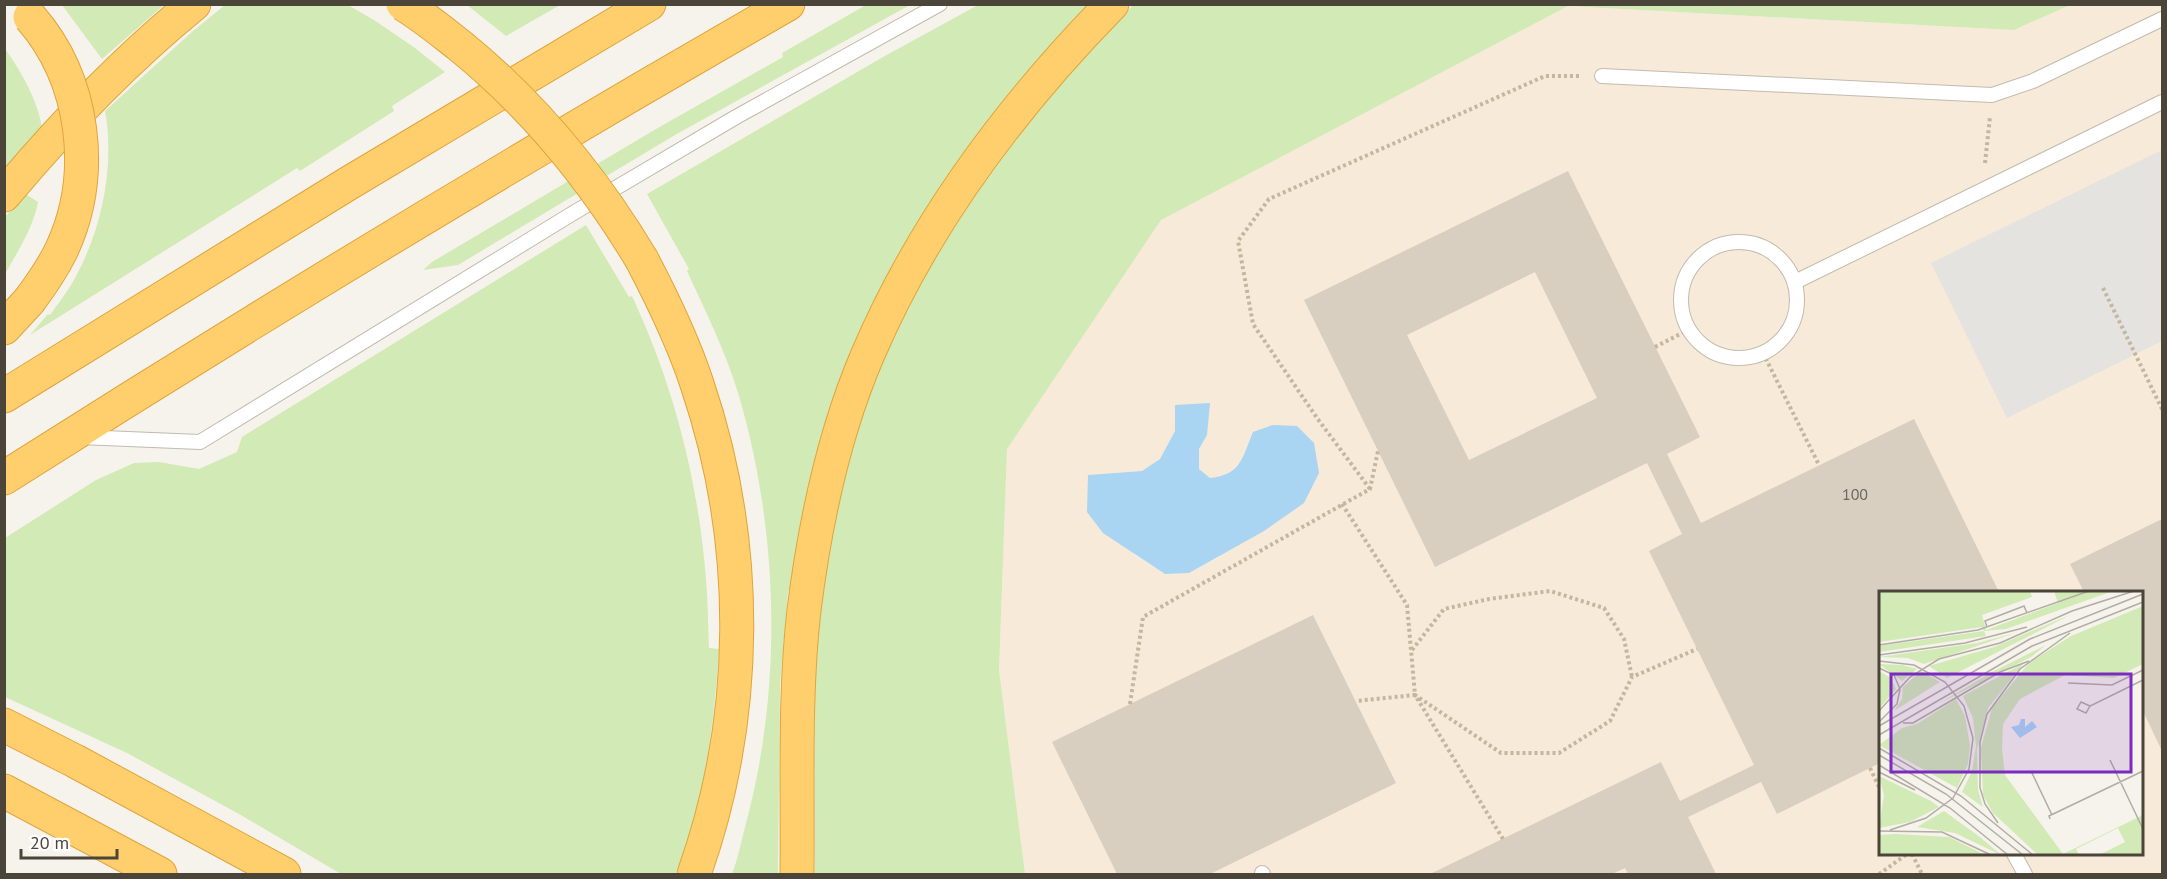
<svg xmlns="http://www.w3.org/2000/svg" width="2167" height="879" font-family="'PT Sans',sans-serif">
<rect width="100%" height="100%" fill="#f6f3ec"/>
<path fill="#f7ead8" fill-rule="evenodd" d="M2070,5H2162V874H1025L999,670L1007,448L1161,220L1568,6L2014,30ZM1175,406L1207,435L1199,449V469L1210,478L1227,476L1240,463L1253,432L1221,556L1189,573L1165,574L1134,555L1088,475L1142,471L1160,459L1175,431ZM1880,592H2142V854H1880Z"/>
<g fill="#d2eab5">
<polygon points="62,5 164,5 102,59"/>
<path d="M225,5H348L374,20L415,48L445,72L392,106L394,111L300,171L297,168L30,335L48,314L50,315C59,302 69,290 76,276C102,229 115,164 105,111L193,31Z"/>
<polygon points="467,5 560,5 506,36"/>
<polygon points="866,5 910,5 675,135 458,265 423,270 432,262 656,129 783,57 782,53"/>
<path d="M978,5H1090L938,194L794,591H788L780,685L778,874H732C738,859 741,842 745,827C783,689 779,533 739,396C726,353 706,312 687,271L689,269L647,194L883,57Z"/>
<path d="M1133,5H2070L2014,30L1568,6L1161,220L1007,449L999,670L1025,874H815C815,766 810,655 829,547C844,464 870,374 909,300C968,190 1047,94 1133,5Z"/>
<path d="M4,47C22,73 39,102 43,134L4,178Z"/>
<path d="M24,193L38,202C33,228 18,251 5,274V217Z"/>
<path d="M586,225L629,297L632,296C674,386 698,480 706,579C708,602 708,625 709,648L719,649C714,724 705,804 675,874H341L239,814L127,753L5,697V538L96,480L134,463L159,462L199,469L237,452L242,437Z"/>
</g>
<polygon fill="#e5e3e0" points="2162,150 2162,341 2007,418 1931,263"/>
<path fill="#a9d4f2" d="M1210,403L1207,435L1199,449V469L1210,478C1241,475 1242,458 1253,432L1273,425L1297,426L1314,443L1319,473L1304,503L1264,531L1189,573L1165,574L1103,533L1087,512L1088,475L1142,471L1160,459L1175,431V405Z"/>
<g fill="#d8cfc1" fill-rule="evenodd">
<path d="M1568,171L1700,437L1667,454L1701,523L1914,419L1999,592H1880V763L1777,814L1761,782L1688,817L1716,874H1628L1625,868L1612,874H1430L1661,762L1680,801L1754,765L1649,551L1682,534L1647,463L1435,567L1304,300ZM1535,272L1597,398L1469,460L1407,335Z"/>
<polygon points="2162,519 2162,751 2142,709 2142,592 2084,592 2070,564"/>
<polygon points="1313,615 1396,783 1210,874 1117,874 1052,742"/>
</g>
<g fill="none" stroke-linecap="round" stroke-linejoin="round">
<defs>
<g id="lane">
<polyline points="1602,76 1992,95 2033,81 2162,19"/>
<circle cx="1739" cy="300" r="58"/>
<polyline points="1795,282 2162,102"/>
<polyline points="80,437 200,442 570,215 736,117 940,4"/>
<polyline points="2014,854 2025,874"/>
<polyline points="1262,873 1263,874"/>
</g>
<g id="highway">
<path d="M4,195C62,126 124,61 194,4"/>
<path d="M642,260C663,300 683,341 697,384C751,543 750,717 694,874"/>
<polyline points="4,328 29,301"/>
<polyline points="4,396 349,183 649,4"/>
<path d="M4,478C262,314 523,156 788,4"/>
<polyline points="4,725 75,761 284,874"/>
<polyline points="4,791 160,874"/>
<path d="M797,874C798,787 794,697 804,610C815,523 833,435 868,354C924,223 1012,106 1112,4"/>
</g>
</defs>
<use href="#lane" stroke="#c2bbae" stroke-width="16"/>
<use href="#highway" stroke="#e0a43c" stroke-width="35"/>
<g stroke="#c4b79f" stroke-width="4" stroke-dasharray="3 3" stroke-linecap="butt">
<polyline points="1985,163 1990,117"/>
<polyline points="2103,288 2162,409"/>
<polyline points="1655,347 1688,330"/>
<polyline points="1763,353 1819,465"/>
<polyline points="1370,489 1317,418 1253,324 1238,241 1269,199 1545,76 1582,76"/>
<polyline points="1342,504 1407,605 1415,695 1356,701"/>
<polyline points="1412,650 1444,609 1489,599 1550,591 1604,608 1624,639 1632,677"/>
<polyline points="1130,704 1143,617 1370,489 1378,451"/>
<polyline points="1870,768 1880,789"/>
<polyline points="1503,839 1415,695 1501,753 1559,753 1610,721 1632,677 1697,649"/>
<polyline points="1912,854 1922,874"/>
<polyline points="1879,874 1907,854"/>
</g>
<use href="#lane" stroke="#fff" stroke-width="14"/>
<use href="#highway" stroke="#ffcf6e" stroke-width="33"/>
<defs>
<g id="highway-bridge">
<path d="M403,4C423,16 441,31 459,45C533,105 593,178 642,260"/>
<path d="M29,301C41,285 52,269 61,251C97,175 85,80 30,17"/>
</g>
</defs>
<use href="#highway-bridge" stroke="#e0a43c" stroke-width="35" stroke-linecap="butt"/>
<use href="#highway-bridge" stroke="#ffcf6e" stroke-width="33"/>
</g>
<g text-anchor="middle" stroke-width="5" stroke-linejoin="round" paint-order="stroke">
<g font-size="16" fill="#6e675b">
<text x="1855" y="500">100</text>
</g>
</g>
<g transform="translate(1879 591)">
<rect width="264" height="264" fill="#f6f3ec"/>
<path d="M0,0H151L153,6L103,24L107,39L179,12L175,0H234L127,38L105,40L107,45L0,61V55L105,40L103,36L0,51ZM264,15V73L235,87L186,84L141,108L124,133L123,158L126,184L184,263L264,224V264H220L246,251L239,237L197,258L200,264H159L114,222L104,204L102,157L113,117L150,72L192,45ZM193,23L68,87L50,75L115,56ZM136,42L45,73L29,67L0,66L98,52ZM167,54L152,66L59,113L113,81ZM145,72L109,117L98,159L99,199L104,216L83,201L93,180L97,155L94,127L84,105ZM0,73L23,74L38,78L23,90ZM0,80L12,87L17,98L0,118ZM42,80L61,91L15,120L23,108L24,96ZM77,108L86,125L91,155L89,173L78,197L0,154L23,137L38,133ZM0,185L52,210L60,216L31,231L0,237L5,204ZM65,220L101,246L122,264L76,242L38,236ZM17,243L70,246L106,264H0V244Z" fill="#d2eab5"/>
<path d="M142,128H146V136L153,130L158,136L141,147L132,136L140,134Z" fill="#a9d4f2"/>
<path fill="none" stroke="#b2ada4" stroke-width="1.5" d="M108,36L106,30L145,15L148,22M0,54L99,39L210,0M0,64L86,52L148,36M0,70L35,74L66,91L85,115L94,147L90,178L74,207L47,227L11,239M0,77L15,84L21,98L18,113L0,131M189,92L233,94L264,79M211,115L202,111L198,118L207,122L211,115L264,89M0,120L31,86L60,68L121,52L193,20L255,0M24,132H34L121,81L150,70M0,135L151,48L264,3M0,144L153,55L264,11M0,157L82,205L154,264M0,164L67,203L144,264M231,169L264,238M0,174L71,217L129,264M152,180L173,224M0,181L36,199M0,192V216M171,228L170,225L264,180M119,232L106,213L101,197V151L108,123L141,78L191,42M0,240L63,241L112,264"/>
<path fill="#7b2cbf" fill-opacity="0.15" stroke="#7b2cbf" stroke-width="3" d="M12,83H252V181H12Z"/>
<rect width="264" height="264" fill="none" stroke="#4b4439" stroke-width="3"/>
</g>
<rect width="2167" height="879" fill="none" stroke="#4b4439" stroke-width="12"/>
<path d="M21 849v9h96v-9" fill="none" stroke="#4b4439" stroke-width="3"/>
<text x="30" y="849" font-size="18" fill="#4b4439" stroke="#ffffff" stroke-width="4.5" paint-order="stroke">20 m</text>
</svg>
